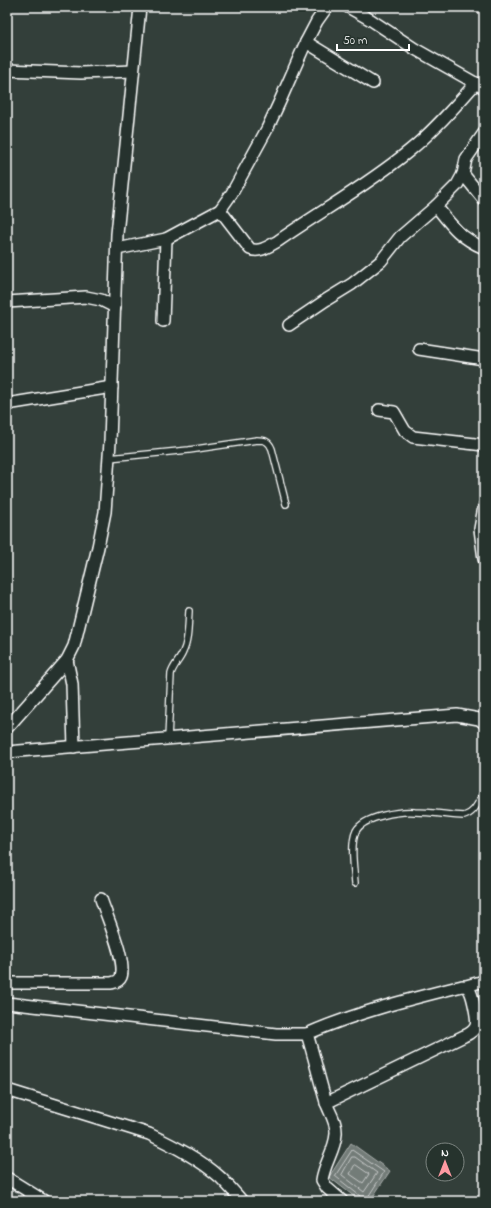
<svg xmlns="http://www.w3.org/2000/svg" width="491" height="1208" font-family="'Indie Flower',sans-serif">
<rect width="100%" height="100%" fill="#333f3a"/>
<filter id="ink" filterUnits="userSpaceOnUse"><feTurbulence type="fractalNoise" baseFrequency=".025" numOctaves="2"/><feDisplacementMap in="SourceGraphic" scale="8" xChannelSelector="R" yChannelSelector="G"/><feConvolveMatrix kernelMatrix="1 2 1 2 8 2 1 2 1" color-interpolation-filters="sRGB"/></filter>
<g filter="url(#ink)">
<polygon fill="#737b78" stroke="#abb0ae" points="351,1143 390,1171 370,1201 360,1201 329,1177"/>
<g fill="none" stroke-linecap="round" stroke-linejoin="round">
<g stroke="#c7cac9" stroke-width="1">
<polygon points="352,1157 355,1157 377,1173 364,1192 342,1175"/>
<polygon points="356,1165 369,1174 363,1183 350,1174 354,1166"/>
<polyline points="361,1201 360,1196 335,1176 352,1150 384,1172 368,1197 367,1201"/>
</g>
<defs>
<g id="service">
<path d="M109,458L189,450L257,440C265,440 269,441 272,449L286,504"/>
<path d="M168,739L171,674C173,666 180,660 183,652C189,640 188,624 189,611"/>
<path d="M355,883C354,869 350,844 356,831C364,816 400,811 415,812C431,812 448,815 464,816C475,813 478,802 484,793"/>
</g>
<g id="minor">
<polyline points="348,7 371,20 415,49 484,88"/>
<polyline points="306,42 373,83"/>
<polyline points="7,70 81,73 133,71"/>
<polyline points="463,174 484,200"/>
<path d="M436,206C451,225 460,238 484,248"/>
<path d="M220,210L250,249C260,253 269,246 278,241C321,211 368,185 409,151C434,131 455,106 476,83"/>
<polyline points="117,249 166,239 220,210 232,193 267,129 280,101 306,42 317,21 327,7"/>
<polyline points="7,302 86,297 101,300 115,307"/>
<polyline points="163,321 166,239"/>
<polyline points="289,325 326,300 352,284 381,261 400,237 436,206 457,185 463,174 466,159 484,133"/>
<polyline points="419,349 484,359"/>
<polyline points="7,404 112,387"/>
<polyline points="379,410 394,412 405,431 413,437 484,445"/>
<polyline points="484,507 480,529 484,559"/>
<polyline points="67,660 72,684 74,747"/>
<polyline points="7,728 67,660 74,646 98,547 105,512 110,442 117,234 140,7"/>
<polyline points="7,752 457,715 479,719 484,723"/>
<path d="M7,983H111C115,982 119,982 121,977C127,961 106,915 101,899"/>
<polyline points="466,986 484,981"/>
<path d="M7,1003L276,1034H307C314,1056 319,1079 326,1102C329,1112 337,1122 336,1134C335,1150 324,1164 322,1180L327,1188L342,1201"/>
<path d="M307,1034C357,1012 410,999 462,986C466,986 468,987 470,991C473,997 478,1020 476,1026C474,1031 469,1034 464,1036L326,1103"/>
<path d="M7,1090L149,1134C174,1146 200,1159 221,1178C228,1185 235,1193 242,1201"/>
<polyline points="7,1178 44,1201"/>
</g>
</defs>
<use href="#service" stroke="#fff" stroke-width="8"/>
<use href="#minor" stroke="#fff" stroke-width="14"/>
<use href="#service" stroke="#26332d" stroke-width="5.5"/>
<use href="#minor" stroke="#26332d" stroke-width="11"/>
</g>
</g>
<rect width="491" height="1208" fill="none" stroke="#26332d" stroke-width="24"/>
<rect x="12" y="12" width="467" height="1184" fill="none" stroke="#fff" stroke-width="1.5" filter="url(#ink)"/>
<g transform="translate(445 1162)"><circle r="19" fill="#26332d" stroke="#7d8581"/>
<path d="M0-3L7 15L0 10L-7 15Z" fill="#ff9aa2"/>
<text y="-6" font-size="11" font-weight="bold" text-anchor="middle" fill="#ffffff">N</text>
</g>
<path d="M337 44v6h72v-6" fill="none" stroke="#ffffff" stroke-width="2"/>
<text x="343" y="44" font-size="12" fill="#ffffff" stroke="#26332d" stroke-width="3" paint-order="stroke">50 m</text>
</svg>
